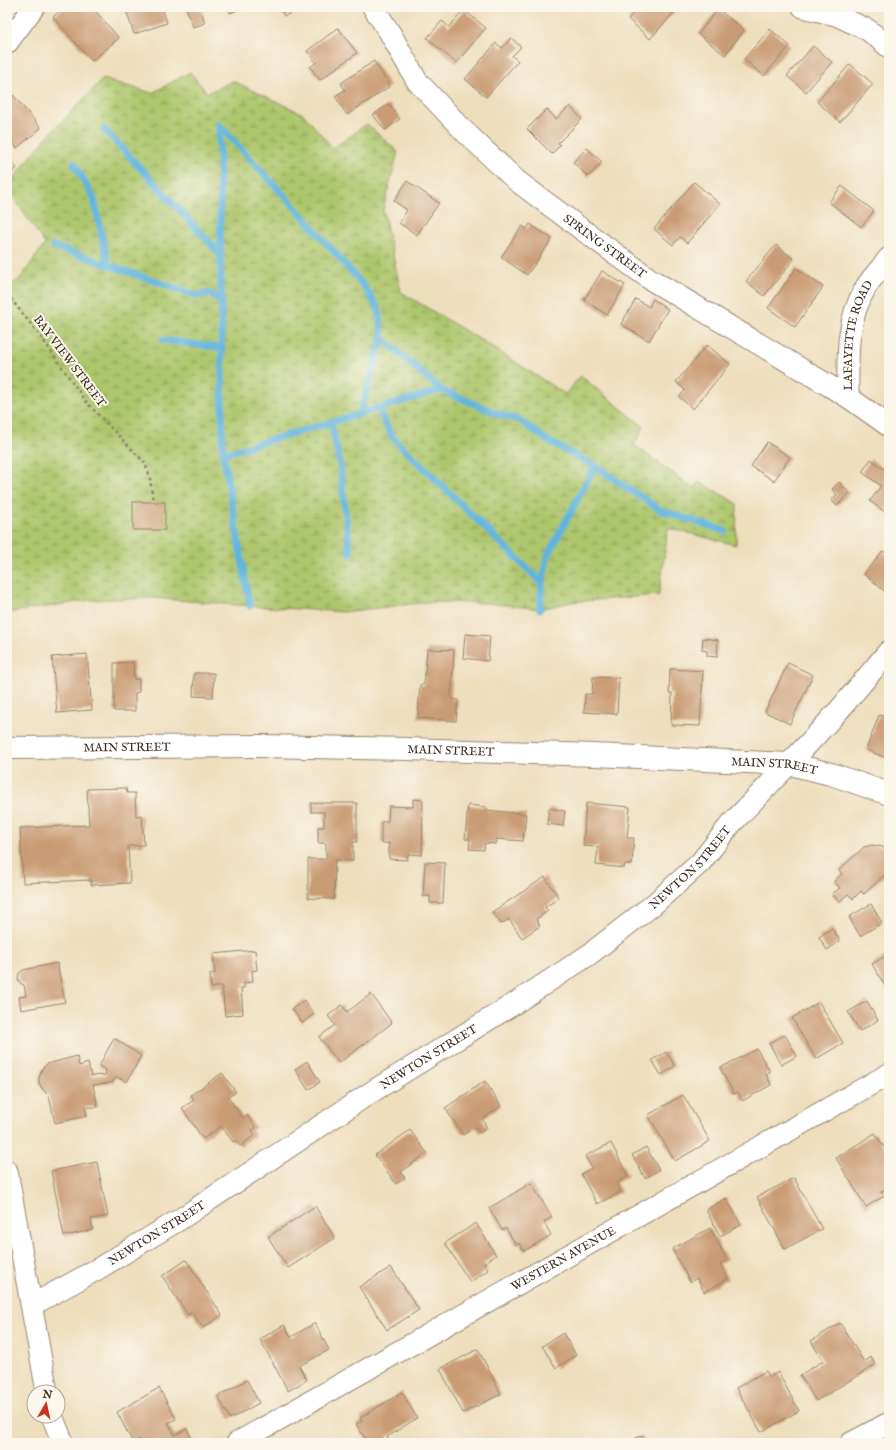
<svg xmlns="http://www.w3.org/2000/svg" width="896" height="1450" font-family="'IM FELL English',serif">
<defs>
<pattern id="wetland-marsh" width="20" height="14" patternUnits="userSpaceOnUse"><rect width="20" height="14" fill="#adc66c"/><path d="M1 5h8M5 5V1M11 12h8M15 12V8" fill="none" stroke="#8ea158"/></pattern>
</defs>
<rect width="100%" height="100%" fill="#fbf7ec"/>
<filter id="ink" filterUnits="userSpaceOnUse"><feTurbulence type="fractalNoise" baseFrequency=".025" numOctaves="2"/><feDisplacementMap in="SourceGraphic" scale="8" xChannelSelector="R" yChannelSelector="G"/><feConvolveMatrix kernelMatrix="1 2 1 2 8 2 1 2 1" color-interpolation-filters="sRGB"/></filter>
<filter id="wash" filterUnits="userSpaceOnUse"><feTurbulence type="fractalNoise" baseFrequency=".012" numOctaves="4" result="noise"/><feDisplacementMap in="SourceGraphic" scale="16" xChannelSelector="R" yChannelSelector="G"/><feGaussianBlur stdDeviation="0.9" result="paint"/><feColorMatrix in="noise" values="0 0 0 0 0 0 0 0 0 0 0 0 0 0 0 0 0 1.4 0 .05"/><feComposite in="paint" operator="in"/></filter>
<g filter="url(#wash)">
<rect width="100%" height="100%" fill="#eddebc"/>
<polygon fill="url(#wetland-marsh)" stroke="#747845" points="190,72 207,93 233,81 303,114 333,148 367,124 398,152 383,210 401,292 489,345 565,394 581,376 644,427 634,445 693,488 699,482 737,503 736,545 668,528 659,595 572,602 540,609 487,603 428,602 344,612 250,606 151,598 91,600 7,613 7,288 19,280 45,244 7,188 7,186 47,137 103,79 152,93"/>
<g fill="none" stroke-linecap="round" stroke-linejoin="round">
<g stroke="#62b5de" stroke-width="7">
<polyline points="219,125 223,454 250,606"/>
<polyline points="219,125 301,214 363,285 379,310 382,338 360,414"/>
<polyline points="104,129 221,255"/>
<polyline points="74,163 94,199 108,265"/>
<polyline points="53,246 198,296 209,293 221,301"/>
<polyline points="382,338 441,390 501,415 519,420 550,442 595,466 660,510 725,531"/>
<polyline points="163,340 222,348"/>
<polyline points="378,408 392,437 542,583"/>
<polyline points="331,422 340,465 350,554"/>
<polyline points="223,454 441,390"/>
<polyline points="540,609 542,583 548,555 595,466"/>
</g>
</g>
<g id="blocks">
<g fill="#ca9c75">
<polygon points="64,7 92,7 119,38 92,61 53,17"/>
<polygon points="125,7 162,7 167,23 134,34"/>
<polygon points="186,7 200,7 205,23 193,27"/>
<polygon points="228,7 245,7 230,13"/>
<polygon points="280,7 308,7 284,16"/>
<polygon points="639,7 679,7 650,39 628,19"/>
<polygon points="718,9 744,30 725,55 698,34"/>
<polygon points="464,10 486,28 456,63 427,38 442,21 449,27"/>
<polygon points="338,28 357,53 320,80 310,67 316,63 307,51"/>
<polygon points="770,29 790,46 764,76 744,59"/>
<polygon points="511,38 521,47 512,56 518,61 486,97 465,79 496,43 502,48"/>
<polygon points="813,46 832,62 806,92 787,76"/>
<polygon points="374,61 390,86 347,115 335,96 345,90 341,83"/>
<polygon points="850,64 873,84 840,122 817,102"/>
<polygon points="13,95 41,128 17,148 7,136 7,100"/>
<polygon points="389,104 400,119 385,130 373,115"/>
<polygon points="570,106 582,119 558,143 560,145 552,154 527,129 547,109 556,119"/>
<polygon points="587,148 602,162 588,177 573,162"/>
<polygon points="7,157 17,168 7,177"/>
<polygon points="407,181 439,203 417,235 399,223 407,210 394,201"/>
<polygon points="694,182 720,204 687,243 680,237 673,245 654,229"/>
<polygon points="842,186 874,211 861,227 829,202"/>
<polygon points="530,224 552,239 527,275 501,257 522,226 527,229"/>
<polygon points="776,245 794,259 764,296 746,281"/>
<polygon points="796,268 823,287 795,327 768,308"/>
<polygon points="602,271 625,285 607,315 584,300"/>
<polygon points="636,299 649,307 653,299 668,309 649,341 621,324"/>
<polygon points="707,345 730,364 693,409 679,397 685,390 676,382"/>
<polygon points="767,442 790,457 774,481 751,466"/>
<polygon points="871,459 889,473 889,506 885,512 870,501 881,486 862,472"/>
<polygon points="839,482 850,493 837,506 831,500 837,495 832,489"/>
<rect x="133" y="502" width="32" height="28"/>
<polygon points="883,551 889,556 889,595 864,574"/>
<polygon points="465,634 490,636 488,661 463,658"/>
<polygon points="703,638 718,640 717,657 707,656 707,651 702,650"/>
<polygon points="427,649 454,650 451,699 458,700 456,721 418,718 420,685 424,685"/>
<polygon points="87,654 92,710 57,713 52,657"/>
<polygon points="133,662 134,679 139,679 139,692 135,693 135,711 114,711 114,663"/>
<polygon points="788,663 813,675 790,724 765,712"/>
<polygon points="670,669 703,671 700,726 671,725 672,693 669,693"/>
<polygon points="194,673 214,673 213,697 193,696"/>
<polygon points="593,677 619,678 617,714 584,712 585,694 592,694"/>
<polygon points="879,715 889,718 889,759 866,750"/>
<polygon points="126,788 127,793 135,793 136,816 142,815 144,845 128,846 130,883 91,885 91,880 23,883 20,828 89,825 87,789"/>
<polygon points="413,799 423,800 422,855 408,854 407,860 389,859 389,843 381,843 381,822 388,821 389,806 413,807"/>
<polygon points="311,803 357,803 357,842 353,842 353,861 335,860 334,899 308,898 308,859 326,859 326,843 318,843 318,827 324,827 324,812 311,812"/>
<polygon points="586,803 630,807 627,838 634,838 632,865 625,864 624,868 596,865 598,847 583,846"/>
<polygon points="468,805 486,807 486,810 526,814 523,841 496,839 496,844 485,843 484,850 469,849 470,839 465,839"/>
<polygon points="549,808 565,811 563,826 547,824"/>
<polygon points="872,845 883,847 889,854 889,871 864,894 861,891 853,899 848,894 839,902 832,894 840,888 834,881 842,874 839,870 864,847"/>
<polygon points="425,862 445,863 443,903 430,903 430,896 423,896"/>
<polygon points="545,877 559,898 545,907 548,911 536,919 540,926 522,938 509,919 501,924 492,912"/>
<polygon points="871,904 882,923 860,936 849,917"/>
<polygon points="832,928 840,941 827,950 819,937"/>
<polygon points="255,950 257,970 252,971 253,982 244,983 244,988 241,988 243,1014 225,1016 222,986 211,988 210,974 215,973 213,954"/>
<polygon points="889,954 889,990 888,991 872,964"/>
<polygon points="57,963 65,1002 21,1010 19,997 26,996 24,985 20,983 18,979 19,973 23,970"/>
<polygon points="371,994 392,1023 339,1063 319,1037 335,1025 328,1016 342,1005 347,1012"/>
<polygon points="304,1000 314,1014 302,1023 292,1009"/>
<polygon points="867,1001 878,1020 860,1031 848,1012"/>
<polygon points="819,1002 843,1043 816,1059 792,1018"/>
<polygon points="785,1035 797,1056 781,1065 769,1043"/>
<polygon points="114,1038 141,1056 127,1082 116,1077 113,1082 93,1085 98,1107 85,1107 87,1116 55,1123 49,1096 43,1090 39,1083 39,1078 42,1069 47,1064 77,1056 79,1066 88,1063 91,1076 105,1075 106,1070 99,1066"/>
<polygon points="757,1049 770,1072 766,1074 771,1085 742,1101 738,1092 734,1094 720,1068"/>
<polygon points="666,1052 675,1066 661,1075 652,1060"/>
<polygon points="307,1061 320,1082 308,1090 295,1069"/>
<polygon points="222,1073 236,1092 228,1097 243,1118 247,1115 256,1128 252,1130 255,1135 240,1146 236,1140 233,1142 221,1126 203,1139 182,1108 194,1100 191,1095"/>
<polygon points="485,1081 501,1106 482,1119 487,1128 480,1133 476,1127 463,1135 445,1108"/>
<polygon points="683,1095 710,1141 675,1161 648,1115"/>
<polygon points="410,1130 427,1153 401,1172 405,1178 396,1184 375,1155"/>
<polygon points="875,1133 889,1155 889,1187 881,1192 884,1196 866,1207 836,1158"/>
<polygon points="611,1143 628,1176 616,1183 621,1192 597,1204 581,1174 592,1168 585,1156"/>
<polygon points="646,1147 659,1170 645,1178 632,1155"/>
<polygon points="97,1162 108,1216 91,1219 93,1230 64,1236 51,1171"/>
<polygon points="794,1178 822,1229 785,1249 757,1197"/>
<polygon points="531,1183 552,1217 544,1222 551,1235 524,1251 519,1243 516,1245 506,1228 502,1230 489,1208"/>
<polygon points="726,1198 741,1225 720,1236 706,1210"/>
<polygon points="315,1206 335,1238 288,1268 268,1237"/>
<polygon points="476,1223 496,1255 484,1263 488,1270 470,1282 445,1243"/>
<polygon points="710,1228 727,1260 720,1264 728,1279 704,1292 697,1278 690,1282 672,1249"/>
<polygon points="186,1260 222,1315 203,1328 192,1312 188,1315 162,1276"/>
<polygon points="391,1267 419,1310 387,1330 359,1287"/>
<polygon points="315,1323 329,1350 299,1366 307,1380 288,1391 260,1339 284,1325 291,1337"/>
<polygon points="840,1323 864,1362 871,1357 875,1365 816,1401 800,1375 823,1361 811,1341"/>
<polygon points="563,1333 576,1355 556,1368 542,1346"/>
<polygon points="478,1349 501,1394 463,1413 440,1369"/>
<polygon points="766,1371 770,1377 778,1372 799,1411 761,1432 736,1388"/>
<polygon points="247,1380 259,1403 230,1419 218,1396"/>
<polygon points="159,1388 176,1419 168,1423 175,1435 187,1429 193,1441 190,1443 142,1443 140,1439 133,1443 117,1412"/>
<polygon points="402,1392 417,1418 387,1437 391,1443 368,1443 356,1424 362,1421 360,1418"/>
<polygon points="642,1435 646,1443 627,1443"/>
</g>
</g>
</g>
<g filter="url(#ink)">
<use href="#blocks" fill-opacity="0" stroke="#94846d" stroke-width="1"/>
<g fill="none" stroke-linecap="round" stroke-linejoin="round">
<defs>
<g id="minor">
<path id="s1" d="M373,7L390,33L417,81L463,130L517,181L580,228L650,279L848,397L889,426"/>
<polyline points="803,7 836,15 868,30 889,47"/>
<polyline points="7,43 34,7"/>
<path id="s2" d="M848,397C848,357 845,323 866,287C872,277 882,267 889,258"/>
<polyline points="7,1171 47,1392"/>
<path id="s3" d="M32,1305L96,1270L182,1218L370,1093L517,1002L590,954L654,904L700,863L731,824L808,744L840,709L889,651"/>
<polyline points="52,1416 63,1443"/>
<path id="s4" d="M237,1443L889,1074"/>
<polyline points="851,1443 889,1423"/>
</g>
<g id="secondary">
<path id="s5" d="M7,748L261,746L407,749L595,755L790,764L831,774L889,794"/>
</g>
</defs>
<use href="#minor" stroke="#94846d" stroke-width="23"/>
<use href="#secondary" stroke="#94846d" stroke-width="24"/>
<polyline stroke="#94846d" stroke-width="2.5" stroke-dasharray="3 3" stroke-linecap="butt" points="7,294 41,337 87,403 145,463 150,478 153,502"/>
<use href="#minor" stroke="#fff" stroke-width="21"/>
<use href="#secondary" stroke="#fff" stroke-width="22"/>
</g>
</g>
<g text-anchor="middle" stroke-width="4" stroke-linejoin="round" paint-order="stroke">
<g font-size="12" fill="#3b2a1e" stroke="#fbf7ec">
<text dy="4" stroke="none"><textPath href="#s1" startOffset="337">SPRING STREET</textPath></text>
<text dy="4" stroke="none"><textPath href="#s2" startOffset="63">LAFAYETTE ROAD</textPath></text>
<text transform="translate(70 361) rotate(53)" y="4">BAY VIEW STREET</text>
<text dy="4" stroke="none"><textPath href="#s5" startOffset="120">MAIN STREET</textPath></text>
<text dy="4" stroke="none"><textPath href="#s5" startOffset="444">MAIN STREET</textPath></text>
<text dy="4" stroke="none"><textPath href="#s5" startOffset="768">MAIN STREET</textPath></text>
<text dy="4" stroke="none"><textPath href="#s3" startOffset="792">NEWTON STREET</textPath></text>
<text dy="4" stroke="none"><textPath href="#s3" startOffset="468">NEWTON STREET</textPath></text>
<text dy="4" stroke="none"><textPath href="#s3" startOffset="144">NEWTON STREET</textPath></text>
<text dy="4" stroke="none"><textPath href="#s4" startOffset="375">WESTERN AVENUE</textPath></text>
</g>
</g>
<rect width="896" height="1450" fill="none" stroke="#fbf7ec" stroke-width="24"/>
<g transform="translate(46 1404) rotate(9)"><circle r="19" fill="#fbf7ec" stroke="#aea59a"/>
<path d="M0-3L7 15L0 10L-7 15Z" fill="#c8321e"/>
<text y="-6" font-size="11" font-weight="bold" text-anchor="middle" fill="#3b2a1e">N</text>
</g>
</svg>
